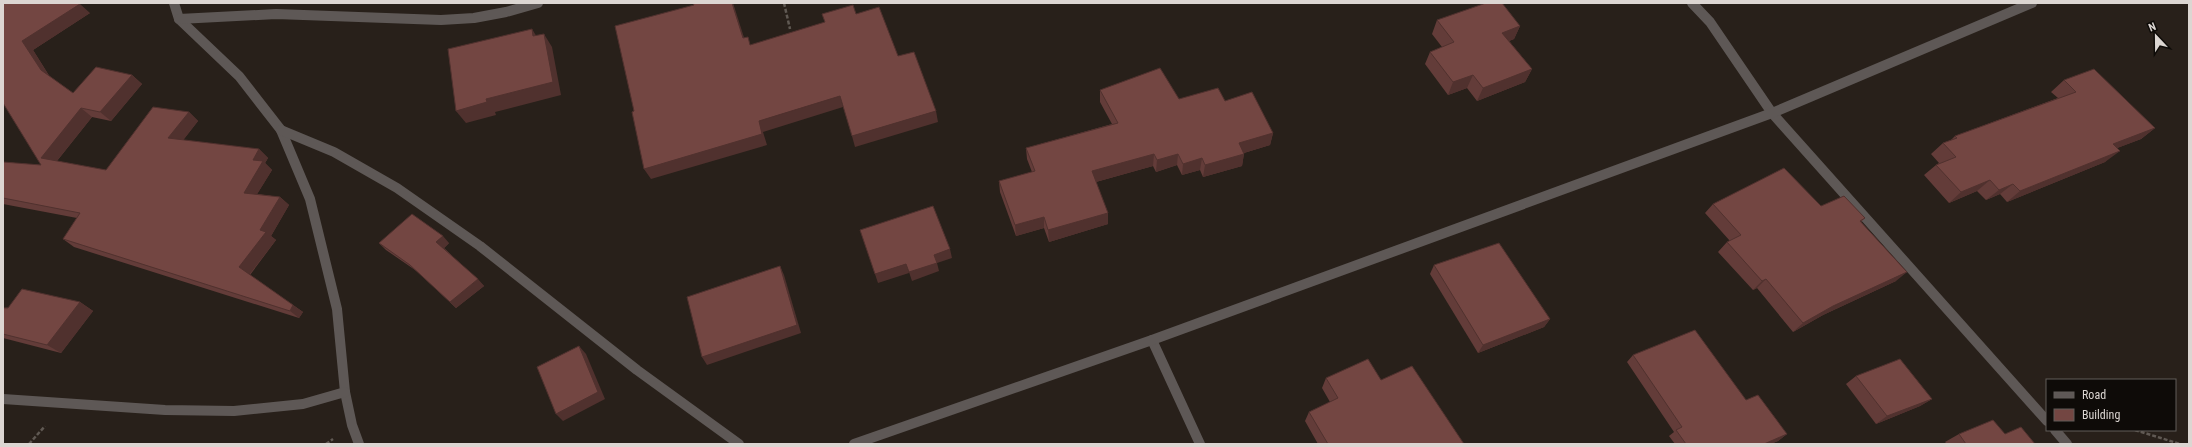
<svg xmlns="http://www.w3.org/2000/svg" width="2192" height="447" font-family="'Roboto Condensed',sans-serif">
<rect width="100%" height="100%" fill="#28201a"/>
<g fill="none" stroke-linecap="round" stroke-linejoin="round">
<g stroke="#605953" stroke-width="2.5" stroke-dasharray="4 2" stroke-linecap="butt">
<polyline points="784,3 790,29"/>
<polyline points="2135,430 2180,444"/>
<polyline points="29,444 45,426"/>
<polyline points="326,444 333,439"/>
</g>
<g stroke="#5e5856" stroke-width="10">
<polyline points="174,3 179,19 239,76 281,130 310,199 337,309 345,392 352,425 359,444"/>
<polyline points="1692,3 1710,22 1772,113 2047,421"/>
<polyline points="179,19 276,14 441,20 474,18 506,12 538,3"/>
<polyline points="281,130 334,152 397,188 480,246 637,370 739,444"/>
<polyline points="1152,340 1200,444"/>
<polyline points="3,399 165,410 234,411 303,404 345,392"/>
<polyline points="2055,430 2067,444"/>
<polyline points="854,444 1152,340 1772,113 2032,3"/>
</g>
</g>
<g fill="#633c39">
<polygon points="3,3 90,13 33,50 50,77 73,93 132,75 142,84 111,121 92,117 57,161 106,170 189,112 198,121 183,140 259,149 268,158 265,163 272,170 257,194 280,197 289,205 271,236 276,240 250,275 303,312 299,318 74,247 63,239 77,218 3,204 3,162 41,165"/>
<polygon points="1437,20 1520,26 1514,39 1509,41 1532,69 1525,82 1477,101 1467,88 1448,95 1425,64 1430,52 1442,47 1432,34"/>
<polygon points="2064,80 2155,128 2141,139 2117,148 2105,162 2007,202 2000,194 1986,200 1977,191 1949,203 1924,175 1936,165 1939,163 1931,154 1943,143 1951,140 1955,136 2058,98 2051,92"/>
<polygon points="1100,90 1179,99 1225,101 1273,133 1270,145 1244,153 1242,166 1203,177 1200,170 1182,175 1177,165 1156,172 1153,166 1096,182 1108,224 1049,242 1044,228 1016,236 1000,192 999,181 1032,172 1027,159 1026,148 1112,124 1100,102"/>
<polygon points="1713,204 1821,206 1865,218 1861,222 1896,281 1823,315 1793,332 1757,288 1753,290 1718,252 1727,242 1730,241 1705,213"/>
<polygon points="379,243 449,243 444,248 484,286 456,308 418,272 386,250"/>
<polygon points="1434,265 1550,319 1544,327 1478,353 1430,274"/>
<polygon points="80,302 93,311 61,353 3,338 3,308"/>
<polygon points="1633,355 1746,400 1787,434 1778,441 1770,444 1675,444 1669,436 1674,432 1627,362"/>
<polygon points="1856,376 1932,399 1920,406 1876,424 1846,384"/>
<polygon points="1326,378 1381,380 1464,444 1318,444 1305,421 1309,412 1330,402 1322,388"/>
<polygon points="1959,434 2005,434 2035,444 1947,444 1945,442"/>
</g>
<g fill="#50312e">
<polygon points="732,3 733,3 748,50 743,38"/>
<polygon points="80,4 90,13 33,50 51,79 41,70 22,41"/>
<polygon points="1520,26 1514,39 1496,46 1502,33"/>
<polygon points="532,29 540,42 533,36"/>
<polygon points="544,34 552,47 561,95 495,112 496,115 466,123 456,111 486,99"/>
<polygon points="1532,69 1525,82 1477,101 1483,88"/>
<polygon points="132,75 142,84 111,121 100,112"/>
<polygon points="1473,75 1467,88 1448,95 1453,82"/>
<polygon points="840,96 843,107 763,132 767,145 651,179 644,169 759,121"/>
<polygon points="81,108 92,117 52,167 41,158"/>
<polygon points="936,111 938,122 855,147 852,136"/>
<polygon points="189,112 198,121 178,147 168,138"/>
<polygon points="2155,128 2141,139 2099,155 2113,144"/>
<polygon points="1273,133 1270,145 1237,155 1239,143"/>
<polygon points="259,149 268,158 265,163 272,170 253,201 244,193 253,160"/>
<polygon points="2120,151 2105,162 2007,202 2020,191"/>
<polygon points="1154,154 1153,166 1092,183 1092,171"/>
<polygon points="1178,154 1177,165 1156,172 1157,160"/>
<polygon points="1244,154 1242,166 1203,177 1205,165"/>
<polygon points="1202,158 1200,170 1182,175 1183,164"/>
<polygon points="1990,180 1977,191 1949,203 1961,192"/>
<polygon points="2013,184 2000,194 1986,200 1999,190"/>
<polygon points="280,197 289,205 271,236 276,240 249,275 239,267 260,230"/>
<polygon points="1108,213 1108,224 1049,242 1048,230"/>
<polygon points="1044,217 1044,228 1016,236 1015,225"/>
<polygon points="443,236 449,243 443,249 436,242"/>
<polygon points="950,249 952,258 937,263 939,271 912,281 909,272 934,255"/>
<polygon points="906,264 909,273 878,283 875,274"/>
<polygon points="780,266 784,275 801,333 707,365 702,357"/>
<polygon points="1907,272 1896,281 1823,315 1793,332 1803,323 1833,306"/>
<polygon points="478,279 484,286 456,308 450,302"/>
<polygon points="1766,279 1757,288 1753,290 1762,281"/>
<polygon points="80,302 93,311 61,353 47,345"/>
<polygon points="293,305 303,312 299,318 290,311"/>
<polygon points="1550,319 1544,327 1478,353 1483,345"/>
<polygon points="579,346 586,354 605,399 563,421 556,414"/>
<polygon points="1932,399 1920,406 1876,424 1887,416"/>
<polygon points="1787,434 1778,441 1771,444 1764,444"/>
</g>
<g fill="#734642" stroke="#50312e">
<polygon points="3,3 79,3 80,4 22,41 41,70 73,93 96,67 132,75 100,112 81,108 41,158 106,170 153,107 189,112 168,138 259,149 253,160 263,161 244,193 280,197 260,230 266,232 239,267 293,305 290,311 63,239 80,213 3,198 3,162 41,165 3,103"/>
<polygon points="693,3 732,3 743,38 748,37 750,45 825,22 822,14 853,5 856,14 879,7 898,56 914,52 936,111 852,136 840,96 759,121 762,134 644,169 632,112 634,111 615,26 694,5"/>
<polygon points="1486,3 1502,3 1520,26 1502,33 1532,69 1483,88 1473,75 1453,82 1430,52 1454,42 1437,20"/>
<polygon points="532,29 533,36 544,34 553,82 486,99 487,102 456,111 448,49"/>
<polygon points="1160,68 1179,99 1218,88 1225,101 1252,92 1273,133 1239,143 1244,154 1205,165 1202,158 1183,164 1178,154 1157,160 1154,154 1092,171 1108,213 1048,230 1044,217 1015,225 999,181 1035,171 1026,148 1118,123 1100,90"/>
<polygon points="2094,69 2155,128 2113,144 2120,151 2020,191 2013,184 1999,190 1990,180 1961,192 1936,165 1956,157 1943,143 1957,138 1955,136 2076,92 2064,80"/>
<polygon points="1784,168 1821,206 1844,196 1865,218 1860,221 1907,272 1833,306 1803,323 1766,279 1762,281 1727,242 1741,235 1713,204"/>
<polygon points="933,206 950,249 934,255 937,263 909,272 906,264 875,274 860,230"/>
<polygon points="412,214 443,236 436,242 478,279 450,302 410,265 379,243"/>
<polygon points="1499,243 1550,319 1483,345 1434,265"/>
<polygon points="780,266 797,325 702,357 687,297"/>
<polygon points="22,289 80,302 47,345 3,334 3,308 8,308"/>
<polygon points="1695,330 1746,400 1758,395 1787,434 1764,444 1686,444 1676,430 1682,427 1633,355"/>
<polygon points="579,346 598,392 556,414 537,367"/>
<polygon points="1368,359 1381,380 1412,366 1464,444 1328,444 1309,412 1338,398 1326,378"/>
<polygon points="1900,359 1932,399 1887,416 1856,376"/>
<polygon points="1993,420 2005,434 2021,427 2035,444 1966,444 1959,434"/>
</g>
<rect width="2192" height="447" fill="none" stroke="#dcd6d2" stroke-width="8"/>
<rect x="2046" y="379" width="130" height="52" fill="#0e0b08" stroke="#605c59"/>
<rect x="2054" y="392" width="20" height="6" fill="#5e5856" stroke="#605c59"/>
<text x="2082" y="399" font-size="12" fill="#dcd6d2">Road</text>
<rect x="2054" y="409" width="20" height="12" fill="#734642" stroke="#605c59"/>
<text x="2082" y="419" font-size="12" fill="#dcd6d2">Building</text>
<g transform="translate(2156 36) rotate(338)" stroke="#0e0b08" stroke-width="3" paint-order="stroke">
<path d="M0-3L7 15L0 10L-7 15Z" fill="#dcd6d2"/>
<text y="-6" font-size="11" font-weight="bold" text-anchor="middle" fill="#dcd6d2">N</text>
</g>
</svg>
